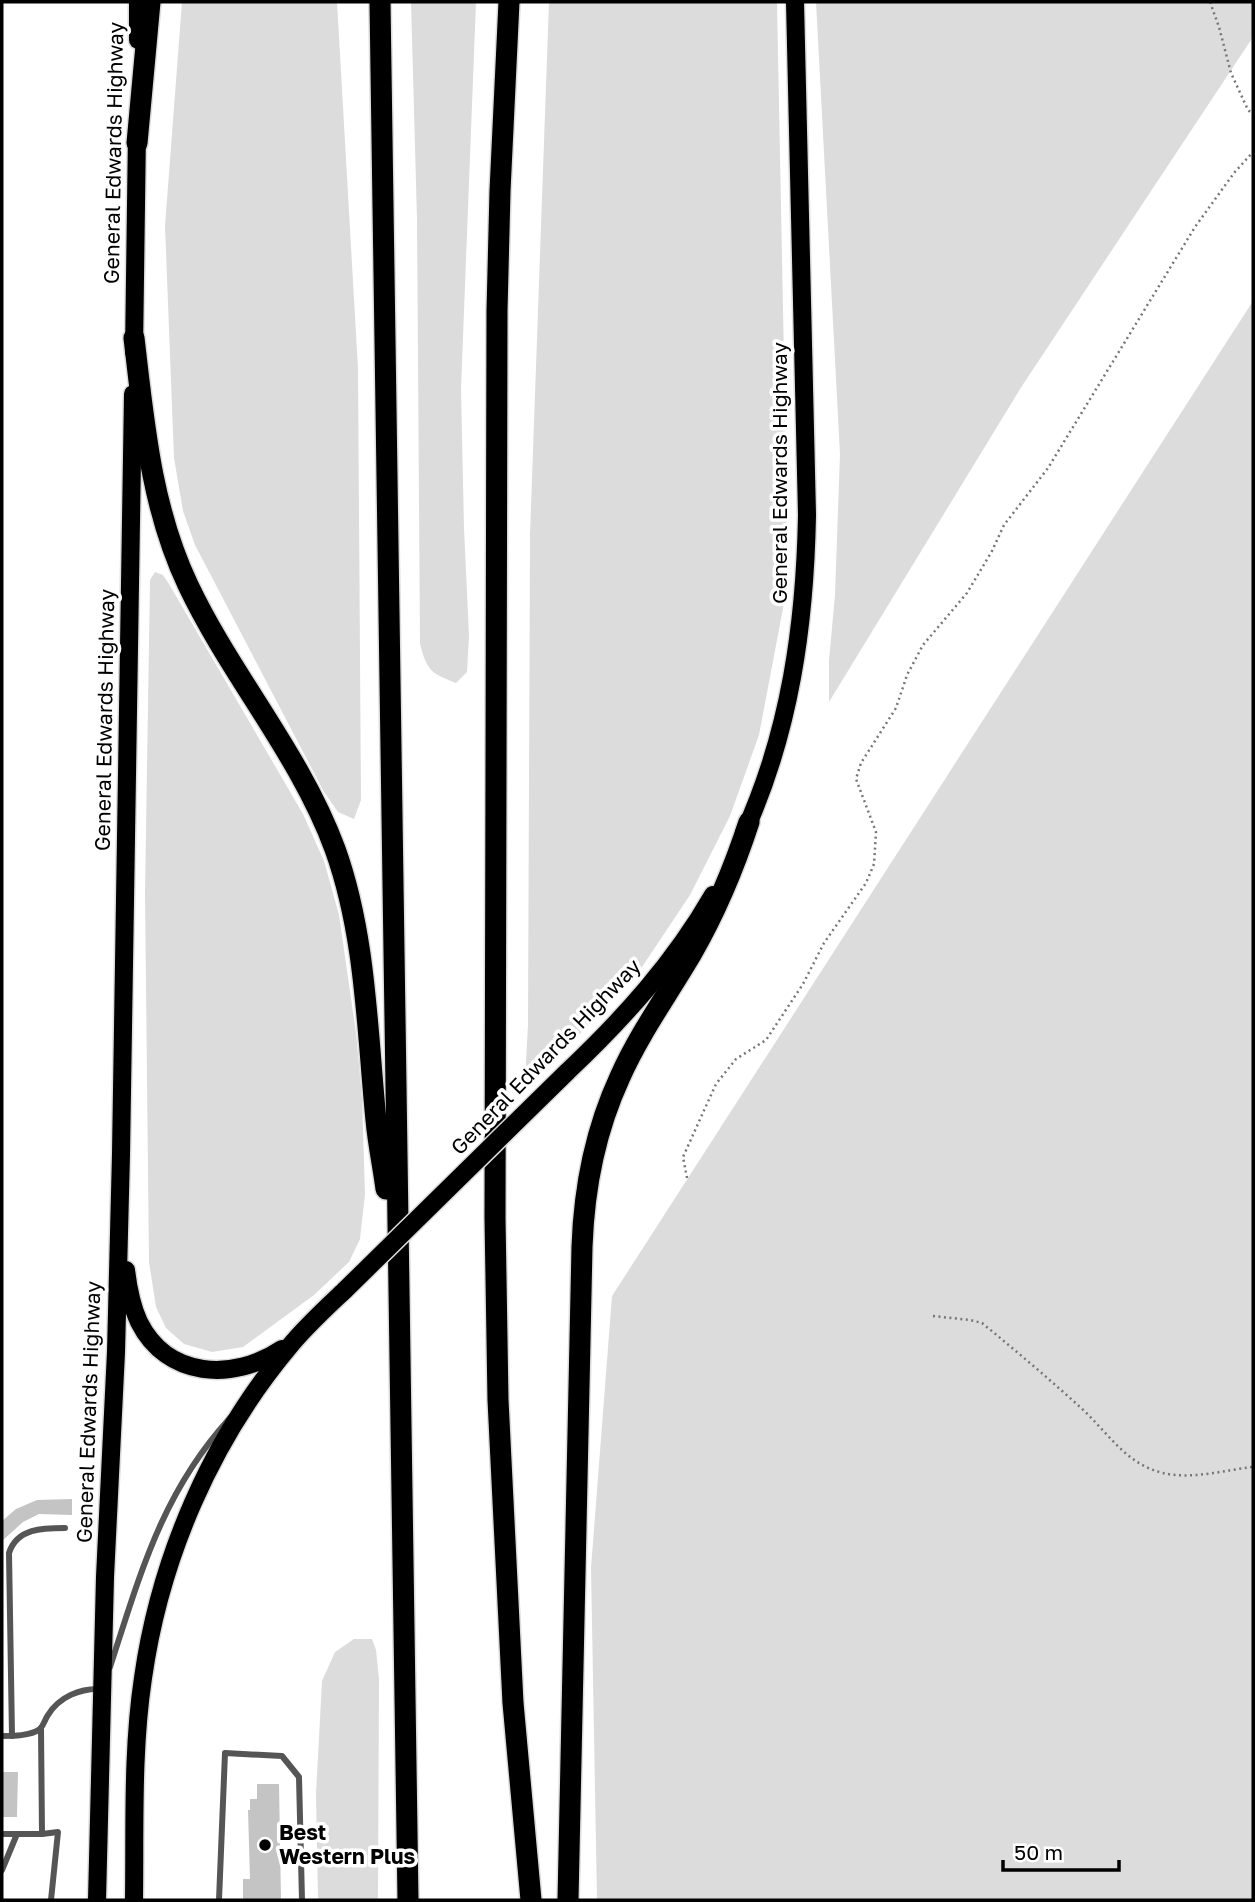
<svg xmlns="http://www.w3.org/2000/svg" width="1255" height="1902" font-family="'Golos Text',sans-serif">
<rect width="100%" height="100%" fill="#fff"/>
<g fill="#dcdcdc">
<polygon points="182,2 337,2 358,369 361,800 354,819 338,812 324,792 195,545 183,511 174,458 165,226"/>
<path d="M411,2H476L461,389L464,528L469,636L467,672L456,683C431,673 427,671 420,644L417,219Z"/>
<polygon points="549,2 777,2 787,513 784,603 759,735 730,816 690,895 636,976 529,1086 525,1081 528,1024 530,535"/>
<polygon points="816,2 1253,2 1253,37 1022,386 829,702 829,660 835,595 840,454"/>
<polygon points="1253,301 1253,1900 597,1900 591,1568 612,1296"/>
<polygon points="155,572 163,575 169,584 303,814 324,861 339,915 356,1033 362,1099 365,1194 360,1239 349,1262 314,1295 243,1347 212,1352 184,1344 166,1328 156,1307 149,1262 145,894 150,580"/>
<polygon points="354,1639 372,1639 376,1650 379,1679 378,1900 318,1900 316,1794 322,1681 335,1652"/>
</g>
<g fill="#c4c4c4">
<polygon points="72,1499 72,1515 39,1514 23,1522 2,1541 2,1521 16,1509 37,1500"/>
<polygon points="2,1772 18,1772 17,1817 2,1817"/>
<polygon points="257,1784 279,1784 281,1900 243,1900 243,1879 250,1879 248,1810 250,1810 250,1799 257,1799"/>
</g>
<g fill="none" stroke-linecap="round" stroke-linejoin="round">
<defs>
<g id="primary">
<polyline points="138,40 138,2"/>
<polyline points="134,352 137,131"/>
<path d="M744,833C790,732 805,625 807,515L795,2"/>
<path d="M567,1072C623,1019 674,963 713,895"/>
<path d="M126,1270C128,1287 131,1305 139,1322C167,1378 233,1382 282,1349"/>
<polyline points="97,1900 105,1577 116,1352 121,1154 133,394"/>
<path d="M134,1900C135,1827 132,1751 143,1678C160,1558 211,1440 289,1347C306,1326 326,1308 345,1290"/>
</g>
<g id="motorway">
<polyline points="380,2 408,1900"/>
<polyline points="509,2 500,191 497,311 495,1218 498,1400 513,1703 531,1900"/>
<polyline points="137,143 150,2"/>
<path d="M134,338C144,423 151,507 188,585C231,676 300,754 335,849C366,935 367,1030 376,1120C378,1143 383,1166 386,1189"/>
<path d="M568,1900L582,1247C584,1188 595,1131 620,1077C639,1034 668,994 692,953C716,911 734,868 749,822"/>
</g>
</defs>
<use href="#primary" stroke="#dbdbdb" stroke-width="21"/>
<use href="#motorway" stroke="#dbdbdb" stroke-width="24"/>
<g stroke="#777" stroke-width="2.5" stroke-dasharray="2 3.5" stroke-linecap="butt">
<polyline points="1210,2 1219,27 1231,73 1248,110 1253,114"/>
<polyline points="687,1178 683,1157 716,1084 736,1059 766,1040 803,984 824,943 866,883 874,864 876,832 856,779 861,763 896,708 907,675 923,645 967,593 992,551 1004,525 1048,468 1195,227 1234,173 1253,152"/>
<path d="M933,1316L970,1320L982,1323C1015,1350 1048,1378 1080,1407C1107,1431 1125,1464 1163,1473C1191,1480 1225,1470 1253,1467"/>
</g>
<g stroke="#555" stroke-width="6">
<path d="M110,1667C140,1575 162,1492 230,1418"/>
<path d="M2,1736C13,1736 30,1736 40,1729C44,1725 45,1719 48,1715C59,1697 80,1688 101,1689"/>
<path d="M12,1736L9,1553C17,1528 43,1528 65,1528"/>
<polyline points="2,1834 42,1834 41,1728"/>
<polyline points="42,1834 58,1832 51,1900"/>
<polyline points="2,1870 17,1834"/>
<polyline points="219,1900 225,1753 282,1756 299,1777 302,1900"/>
</g>
<use href="#primary" stroke="#000" stroke-width="18"/>
<use href="#motorway" stroke="#000" stroke-width="21"/>
<defs>
<polyline id="primary-bridge" points="345,1290 567,1072"/>
</defs>
<use href="#primary-bridge" stroke="#dbdbdb" stroke-width="21" stroke-linecap="butt"/>
<use href="#primary-bridge" stroke="#000" stroke-width="18"/>
</g>
<circle fill="#000" stroke="#fff" stroke-width="2.5" cx="265" cy="1845" r="7"/>
<g text-anchor="middle" stroke-width="7" stroke-linejoin="round" paint-order="stroke">
<g font-size="21" fill="#000" stroke="#fff">
<text transform="translate(114 153) rotate(-89)" y="7">General Edwards Highway</text>
<text transform="translate(780 473) rotate(-90)" y="7">General Edwards Highway</text>
<text transform="translate(105 720) rotate(-89)" y="7">General Edwards Highway</text>
<text transform="translate(546 1057) rotate(-46)" y="7">General Edwards Highway</text>
<text transform="translate(89 1412) rotate(-88)" y="7">General Edwards Highway</text>
</g>
<g font-size="21" font-weight="bold" fill="#000" stroke="#fff" text-anchor="start">
<text x="279" y="1840">Best<tspan x="279" dy="24">Western Plus</tspan></text>
</g>
</g>
<rect width="1255" height="1902" fill="none" stroke="#000000" stroke-width="7"/>
<path d="M1003 1860v10h116v-10" fill="none" stroke="#000000" stroke-width="3.5"/>
<text x="1014" y="1860" font-size="21" fill="#000000" stroke="#ffffff" stroke-width="5" paint-order="stroke">50 m</text>
</svg>
